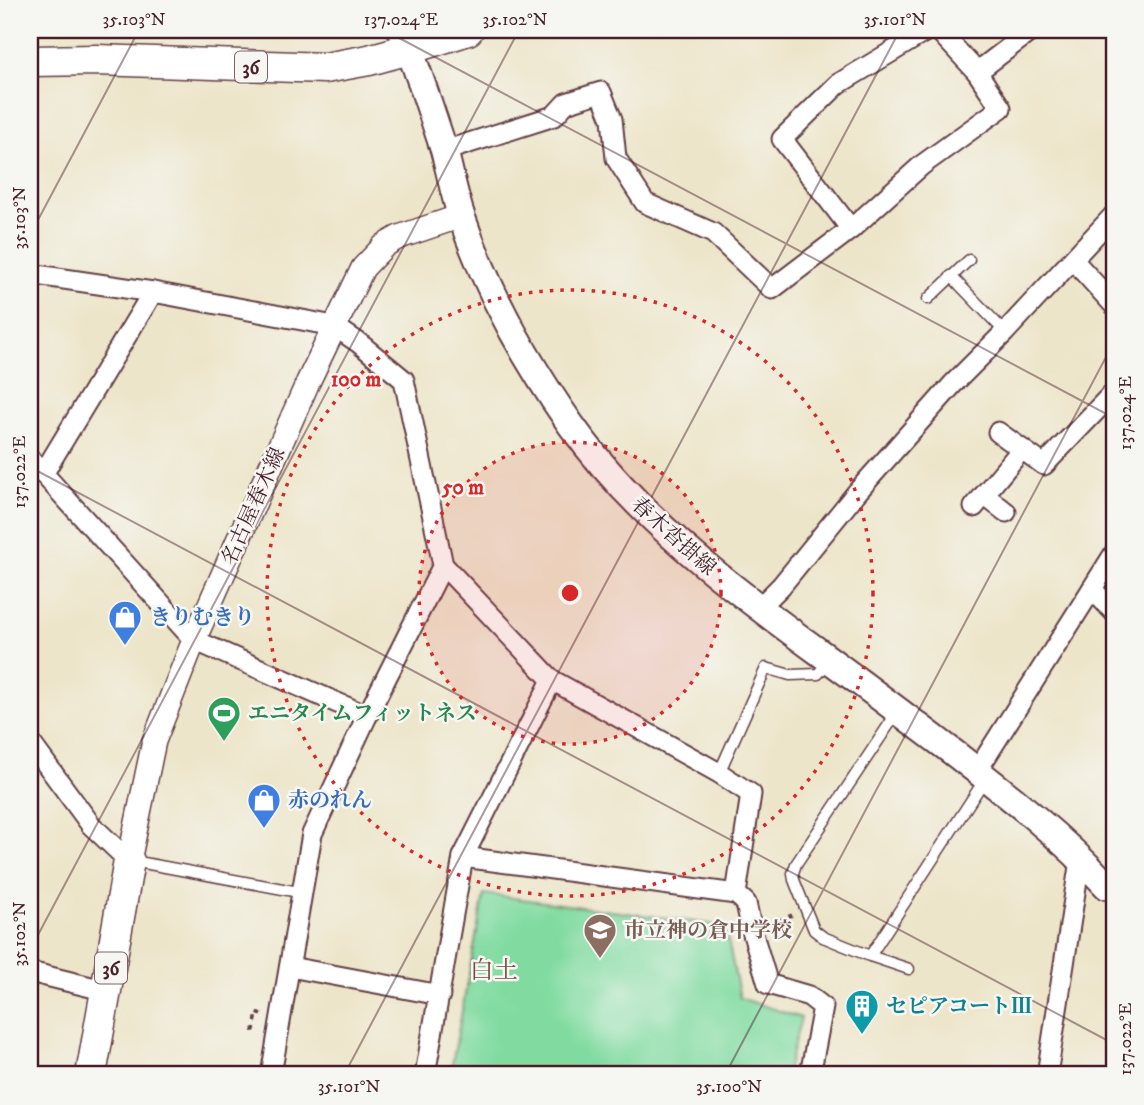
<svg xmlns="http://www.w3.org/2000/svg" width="1144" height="1105" font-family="'IM FELL DW Pica','Noto Serif JP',serif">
<rect width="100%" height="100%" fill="#f6f6f2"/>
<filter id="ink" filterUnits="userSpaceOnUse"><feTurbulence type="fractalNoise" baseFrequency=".0143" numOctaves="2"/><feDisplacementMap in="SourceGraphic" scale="14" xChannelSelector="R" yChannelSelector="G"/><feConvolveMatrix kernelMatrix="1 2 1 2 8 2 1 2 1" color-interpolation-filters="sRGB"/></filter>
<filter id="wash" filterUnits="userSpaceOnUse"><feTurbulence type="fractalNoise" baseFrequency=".00686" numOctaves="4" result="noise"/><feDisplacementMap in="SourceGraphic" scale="28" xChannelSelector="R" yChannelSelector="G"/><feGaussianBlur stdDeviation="1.57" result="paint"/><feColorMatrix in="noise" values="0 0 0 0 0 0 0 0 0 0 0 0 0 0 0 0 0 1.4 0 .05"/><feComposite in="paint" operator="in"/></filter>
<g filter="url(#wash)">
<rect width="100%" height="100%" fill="#ede5c9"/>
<polygon fill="#81dba1" stroke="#667d66" stroke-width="2" points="484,894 725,926 740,998 801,1018 786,1075 450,1075"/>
</g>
<g filter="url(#ink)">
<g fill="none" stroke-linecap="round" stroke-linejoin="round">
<defs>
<g id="service">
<polyline points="951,276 1005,332"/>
<polyline points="928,299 969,260"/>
<polyline points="898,711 796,864 793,873 794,880 814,930 823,937 870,956 985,779"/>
<polyline points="719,773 766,668 790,675 818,674 829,661"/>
<polyline points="133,861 304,893"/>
<polyline points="870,956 909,969"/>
</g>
<g id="minor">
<polyline points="397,30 409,49"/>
<polyline points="977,72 1032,30"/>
<polyline points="444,151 554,116 566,103 601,92 612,119 616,158 645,203 713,233 772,289 851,229 922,165 1001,108 977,72 938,30"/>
<polyline points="851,229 782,139 838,84 928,30"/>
<polyline points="1074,261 1114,305"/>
<polyline points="30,274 153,292 334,326 359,343 404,380 443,565 552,680 719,773 751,794 736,894 746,903 752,931 768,984 809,996 823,1007 810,1075"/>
<polyline points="998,432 1044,465 1114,392"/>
<polyline points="30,459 194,640 367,716"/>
<polyline points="43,474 153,292"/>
<polyline points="984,495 1006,512"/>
<polyline points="974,507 1022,449"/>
<polyline points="1092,589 1114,612"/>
<polyline points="759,608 781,586 858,491 953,384 1005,332 1114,215"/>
<polyline points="30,742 91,825 129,861"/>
<polyline points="977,771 1114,554"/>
<polyline points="463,857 736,894"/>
<polyline points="290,967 440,995"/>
<polyline points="30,972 107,991"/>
<polyline points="271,1075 312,834 367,716 443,565"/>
<polyline points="425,1075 463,857 552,680"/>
<polyline points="1047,1075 1080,860"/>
</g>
<polyline id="tertiary" points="129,861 154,741 194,640 308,382 363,268 385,245 399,237 461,216"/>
<path id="secondary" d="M409,49C422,82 433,116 444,150C450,172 454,194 461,215C486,289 526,361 571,425C637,517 728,586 819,652C864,685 909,719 954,753C1007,794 1062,837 1107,886L1114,885"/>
<g id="primary">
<polyline points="30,61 97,60 325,68 369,60 409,49 468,30"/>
<polyline points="91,1075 129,861"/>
</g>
</defs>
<use href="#service" stroke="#623d43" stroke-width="13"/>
<use href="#minor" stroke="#623d43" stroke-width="23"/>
<use href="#tertiary" stroke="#623d43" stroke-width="26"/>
<use href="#secondary" stroke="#623d43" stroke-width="30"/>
<use href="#primary" stroke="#623d43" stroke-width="33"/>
<g stroke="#623d43" stroke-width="3.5" stroke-dasharray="5 5" stroke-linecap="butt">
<polyline points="770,924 792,915"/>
<polyline points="252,1030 254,1030 257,1013 262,1015"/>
</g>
<use href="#service" stroke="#fff" stroke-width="10"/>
<use href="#minor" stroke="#fff" stroke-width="19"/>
<use href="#tertiary" stroke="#fff" stroke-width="23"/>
<use href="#secondary" stroke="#fff" stroke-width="26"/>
<use href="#primary" stroke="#fff" stroke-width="30"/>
</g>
</g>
<path fill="none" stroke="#4a1f2b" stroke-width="2" stroke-opacity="0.45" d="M384,30L1114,418M30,235L139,30M30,467L1114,1044M30,950L519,30M344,1075L900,30M725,1075L1114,342M1105,1075L1114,1058"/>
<circle cx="570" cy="593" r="151" fill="#d62828" fill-opacity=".12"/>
<g fill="none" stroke="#d62828" stroke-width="3.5" stroke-dasharray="3.5 7">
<circle cx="570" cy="593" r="151"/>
<circle cx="570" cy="593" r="303"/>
</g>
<defs>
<symbol id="shop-pin" viewBox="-11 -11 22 30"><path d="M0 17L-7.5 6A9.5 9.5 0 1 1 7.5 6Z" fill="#3f7fe0" stroke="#f6f6f2"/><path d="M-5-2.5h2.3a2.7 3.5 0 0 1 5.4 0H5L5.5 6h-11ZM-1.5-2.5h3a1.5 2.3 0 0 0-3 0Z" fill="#fff"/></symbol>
<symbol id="stadium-pin" viewBox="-11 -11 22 30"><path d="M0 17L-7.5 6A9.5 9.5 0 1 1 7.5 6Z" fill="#2e9e5b" stroke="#f6f6f2"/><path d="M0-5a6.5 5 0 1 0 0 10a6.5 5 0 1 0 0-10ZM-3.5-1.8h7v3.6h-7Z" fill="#fff"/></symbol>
<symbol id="school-pin" viewBox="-11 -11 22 30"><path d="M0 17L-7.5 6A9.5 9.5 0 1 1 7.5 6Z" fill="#8d6e63" stroke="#f6f6f2"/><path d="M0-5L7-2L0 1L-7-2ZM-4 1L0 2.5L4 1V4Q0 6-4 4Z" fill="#fff"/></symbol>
<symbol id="building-pin" viewBox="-11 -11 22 30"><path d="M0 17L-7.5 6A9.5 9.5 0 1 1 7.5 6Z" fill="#0f9aa8" stroke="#f6f6f2"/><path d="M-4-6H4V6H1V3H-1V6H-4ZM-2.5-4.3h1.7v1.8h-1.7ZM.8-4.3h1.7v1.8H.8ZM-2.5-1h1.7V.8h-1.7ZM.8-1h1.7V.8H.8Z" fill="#fff"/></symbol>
</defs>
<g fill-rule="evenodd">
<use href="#shop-pin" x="106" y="598" width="38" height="52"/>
<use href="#stadium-pin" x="205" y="694" width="38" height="52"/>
<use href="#shop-pin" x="245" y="781" width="38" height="52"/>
<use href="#school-pin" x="581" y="911" width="38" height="52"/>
<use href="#building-pin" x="843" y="987" width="38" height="52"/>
</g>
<g text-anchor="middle" stroke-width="5" stroke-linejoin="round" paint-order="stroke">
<g fill="#f6f6f2" stroke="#7e6067" stroke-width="2">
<rect x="235" y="51.5" width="32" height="31" rx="5"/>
<rect x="95" y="952.5" width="32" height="31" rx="5"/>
</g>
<g font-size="19" font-weight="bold" fill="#4a1f2b">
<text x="251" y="74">36</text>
<text x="111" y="975">36</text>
</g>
<g font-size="21" fill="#4a1f2b" stroke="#f6f6f2">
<text transform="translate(253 506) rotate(-66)" y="7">名古屋春木線</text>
<text transform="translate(674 536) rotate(42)" y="7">春木沓掛線</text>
</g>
<g font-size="21" font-weight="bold" fill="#366cbe" stroke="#f6f6f2" text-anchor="start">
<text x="150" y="624">きりむきり</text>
<text x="288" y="807">赤のれん</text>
</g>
<g font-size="21" font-weight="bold" fill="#27864d" stroke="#f6f6f2" text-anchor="start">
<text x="248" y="720">エニタイムフィットネス</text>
</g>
<g font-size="21" font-weight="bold" fill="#785e54" stroke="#f6f6f2" text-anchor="start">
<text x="624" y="937">市立神の倉中学校</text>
</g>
<g font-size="21" font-weight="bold" fill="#0d838f" stroke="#f6f6f2" text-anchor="start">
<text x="886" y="1013">セピアコートⅢ</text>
</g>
<g font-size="24" fill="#7b4a3c" stroke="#f6f6f2">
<text x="494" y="978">白土</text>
</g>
</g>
<circle cx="570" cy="593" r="10" fill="#d62828" stroke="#f6f6f2" stroke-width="3.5"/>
<g font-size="21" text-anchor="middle" font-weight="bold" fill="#d62828" stroke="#f6f6f2" stroke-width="5" stroke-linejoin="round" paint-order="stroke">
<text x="356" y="386">100 m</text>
<text x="463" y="494">50 m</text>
</g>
<rect width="1144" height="1105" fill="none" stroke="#f6f6f2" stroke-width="77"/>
<rect x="38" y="38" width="1068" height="1028" fill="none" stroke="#4a1f2b" stroke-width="2.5"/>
<g font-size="18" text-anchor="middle" fill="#4a1f2b">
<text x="134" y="25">35.103°N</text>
<text x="401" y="25">137.024°E</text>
<text x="515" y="25">35.102°N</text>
<text x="895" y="25">35.101°N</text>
<text transform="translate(19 218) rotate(-90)" y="6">35.103°N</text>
<text transform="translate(1125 413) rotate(-90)" y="6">137.024°E</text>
<text transform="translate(19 472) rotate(-90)" y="6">137.022°E</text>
<text transform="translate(19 934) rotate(-90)" y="6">35.102°N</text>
<text transform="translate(1125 1039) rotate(-90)" y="6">137.022°E</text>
<text x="349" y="1092">35.101°N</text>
<text x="729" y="1092">35.100°N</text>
</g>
</svg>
